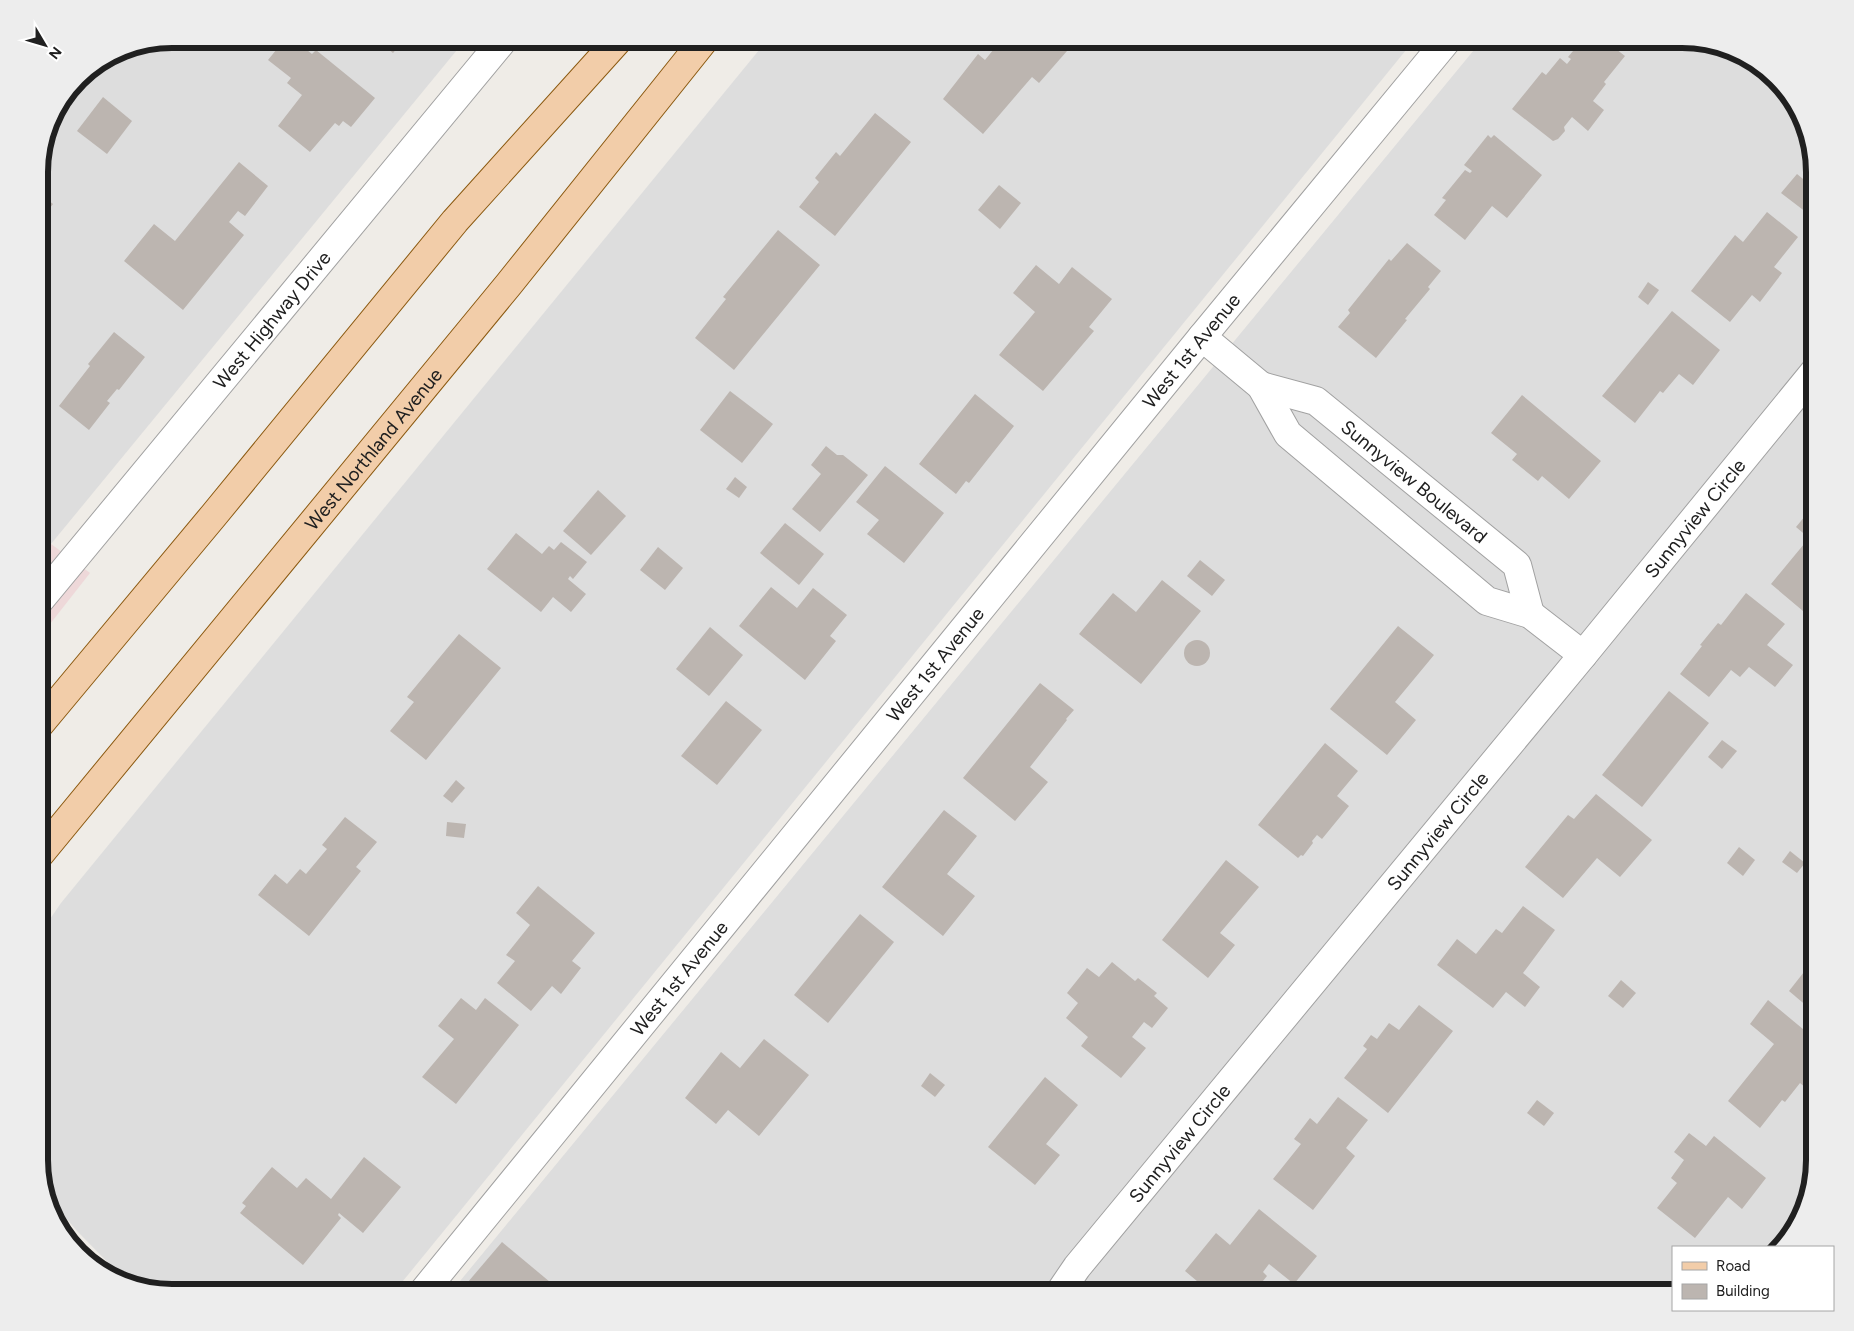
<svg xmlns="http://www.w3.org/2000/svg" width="1854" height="1331" font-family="Figtree,sans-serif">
<rect width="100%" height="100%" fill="#efece7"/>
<g fill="#ddd">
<polygon points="171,39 466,39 51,544 39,535 39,163 49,120 78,77 121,49"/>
<polygon points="768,39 1415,39 394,1292 171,1292 131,1286 77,1231 46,1195 39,1168 39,935 61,903"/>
<polygon points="1483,39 1683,39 1726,46 1763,66 1801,112 1815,171 1815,1160 1808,1202 1788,1240 1780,1247 1673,1247 1673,1292 451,1292"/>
</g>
<polygon fill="#eed8d9" points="39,535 90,573 39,638"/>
<g fill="#bcb5b0">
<polygon points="285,39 293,39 312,54 316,50 375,98 351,127 343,121 339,126 335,123 310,152 278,126 302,95 287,83 291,78 268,60"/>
<polygon points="376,39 405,39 393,53"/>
<polygon points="1002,39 1052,39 1067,51 1039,83 1032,77 983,134 943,99 978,54 985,60"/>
<polygon points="1583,39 1603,39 1625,56 1604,82 1606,84 1593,101 1604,110 1588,131 1572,117 1564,127 1565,131 1558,139 1553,141 1512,109 1542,72 1546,75 1560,58 1567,64 1571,59 1568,57"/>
<polygon points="103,97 132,121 107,154 77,131"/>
<polygon points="875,113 911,142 835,236 799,207 819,182 815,178 836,152 840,156"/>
<polygon points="1804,123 1806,133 1809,144 1796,132"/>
<polygon points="1488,135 1491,138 1494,135 1542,175 1507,218 1492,206 1465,240 1434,215 1446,200 1442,198 1465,170 1470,173 1472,171 1464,165"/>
<polygon points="239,162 268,186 245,216 238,211 229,222 244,235 183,310 124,261 154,224 175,241"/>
<polygon points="1797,174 1808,183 1815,174 1815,219 1781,193"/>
<polygon points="999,185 1021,203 1000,229 978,210"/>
<polygon points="39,193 53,204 39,222"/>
<polygon points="1767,212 1798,237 1774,267 1782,273 1760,302 1752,295 1730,322 1691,291 1735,235 1743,242"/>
<polygon points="778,230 820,265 734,370 695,338 726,299 723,297"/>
<polygon points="1407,243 1441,271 1428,287 1430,289 1405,319 1407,320 1376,358 1338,327 1350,313 1348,310 1389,259 1391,261"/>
<polygon points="1036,265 1059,284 1072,267 1112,299 1089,327 1094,331 1043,391 999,355 1035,312 1013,293"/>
<polygon points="1648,282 1659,290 1648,305 1638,297"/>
<polygon points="1672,311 1720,350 1693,385 1679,374 1663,393 1660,391 1635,423 1602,396"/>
<polygon points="114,332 145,357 119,390 117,389 107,401 110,403 89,430 59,406 90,366 88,364"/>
<polygon points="730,391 773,424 742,463 700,430"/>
<polygon points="975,394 1014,426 969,483 966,481 956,494 919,464"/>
<polygon points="1522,395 1601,461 1569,499 1542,476 1538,481 1512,460 1517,454 1491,433"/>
<polygon points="826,446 837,455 843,455 868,475 820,532 792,509 821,474 811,465"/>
<polygon points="885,466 944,513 904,563 867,534 879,520 856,502"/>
<polygon points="735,477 747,487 739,498 726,489"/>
<polygon points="598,490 626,516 591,555 563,531"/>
<polygon points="1815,504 1815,596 1803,611 1771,584 1809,538 1796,527"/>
<polygon points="785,523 824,554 799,585 760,553"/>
<polygon points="516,533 542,554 549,546 554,550 561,542 587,562 573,579 570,576 568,579 586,594 571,612 553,597 541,612 487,569"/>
<polygon points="658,547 683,568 665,590 640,570"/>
<polygon points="1200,560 1225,580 1212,596 1187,576"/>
<polygon points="1162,580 1201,611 1141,684 1079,634 1113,593 1136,612"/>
<polygon points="771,587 797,608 813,588 847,615 830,636 836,641 805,680 739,626"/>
<polygon points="1746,593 1785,624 1767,645 1793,665 1775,687 1749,667 1740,677 1731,670 1709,697 1680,674 1702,646 1700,645 1718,623 1721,625"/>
<polygon points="1398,626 1434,655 1395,702 1416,720 1387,755 1330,709"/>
<polygon points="710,627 743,655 709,696 676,669"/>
<polygon points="459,634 501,668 426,760 390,731 414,702 407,697"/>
<circle cx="1197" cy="653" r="13"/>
<polygon points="1040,683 1074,710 1066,719 1067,720 1030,767 1048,782 1015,821 963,778"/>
<polygon points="1669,691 1709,723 1642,807 1602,775"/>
<polygon points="726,701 762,730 717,785 681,756"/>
<polygon points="1722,740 1737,751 1722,769 1708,757"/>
<polygon points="1325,743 1358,771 1337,796 1349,806 1322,839 1317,835 1312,841 1313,843 1303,856 1301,855 1298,858 1258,825"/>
<polygon points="456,780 465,788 452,803 443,796"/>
<polygon points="1596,794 1652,840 1620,877 1597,858 1563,898 1525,867 1568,815 1574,819"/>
<polygon points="944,810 977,836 947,874 975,896 943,936 882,887"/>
<polygon points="345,817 377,842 356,867 361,871 309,936 258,895 275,874 287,884 300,869 306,874 327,849 322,845"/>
<polygon points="447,822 466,824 464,838 446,836"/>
<polygon points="1739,847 1755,860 1743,876 1727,863"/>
<polygon points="1790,851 1805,863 1797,873 1782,862"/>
<polygon points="1226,860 1259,887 1220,933 1235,945 1208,978 1162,940"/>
<polygon points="538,886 595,933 572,961 581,968 561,994 552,986 531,1011 497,983 515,961 506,955 530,925 516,913"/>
<polygon points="1523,906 1555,930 1523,973 1540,987 1525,1007 1506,992 1493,1008 1437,965 1457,939 1476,954 1496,929 1502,933"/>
<polygon points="860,914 894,942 828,1023 794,995"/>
<polygon points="1815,958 1815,1013 1789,991"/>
<polygon points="1112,962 1135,981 1138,978 1157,993 1154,996 1168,1008 1152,1028 1144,1022 1132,1037 1146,1048 1121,1078 1081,1046 1088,1037 1066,1018 1078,1003 1067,993 1087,968 1099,977"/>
<polygon points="1621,980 1636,993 1623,1008 1608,996"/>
<polygon points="461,998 476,1010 485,998 519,1025 456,1104 422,1077 454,1039 438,1026"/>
<polygon points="1768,1000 1815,1039 1815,1092 1814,1095 1800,1083 1785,1102 1782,1100 1760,1128 1728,1101 1774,1044 1750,1024"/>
<polygon points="1419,1005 1453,1031 1388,1113 1344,1078 1367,1049 1363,1046 1371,1035 1377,1039 1389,1023 1399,1030"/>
<polygon points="764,1039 809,1075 759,1136 728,1110 716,1124 685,1098 721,1052 740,1068"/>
<polygon points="930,1073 945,1085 935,1097 921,1086"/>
<polygon points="1045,1077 1078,1105 1046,1144 1060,1155 1035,1185 988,1147"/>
<polygon points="1338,1097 1368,1120 1346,1148 1355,1156 1313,1210 1273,1179 1301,1144 1294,1139 1310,1118 1317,1124"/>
<polygon points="1537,1100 1554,1113 1544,1126 1527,1113"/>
<polygon points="1689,1133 1706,1146 1714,1136 1766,1178 1742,1209 1728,1197 1695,1238 1657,1208 1677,1183 1671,1178 1684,1160 1674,1152"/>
<polygon points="364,1157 401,1187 363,1233 339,1213 338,1215 341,1218 303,1265 240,1213 246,1206 242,1203 272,1167 297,1188 306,1178 331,1199"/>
<polygon points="1259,1209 1317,1256 1294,1284 1269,1264 1263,1272 1267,1276 1254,1292 1210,1292 1185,1271 1216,1233 1230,1245"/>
<polygon points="502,1242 562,1292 466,1292 462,1289"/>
<polygon points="1179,1285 1188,1292 1173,1292"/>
</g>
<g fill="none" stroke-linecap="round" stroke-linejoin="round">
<defs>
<g id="minor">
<polyline points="1202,337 1261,386 1288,434 1487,601 1530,614 1583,655"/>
<path id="s1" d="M1261,386L1316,401L1517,565L1530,614"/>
<path id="s2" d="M39,601L504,39"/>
<path id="s3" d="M423,1292L1202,337L1448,39"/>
<path id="s4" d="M1060,1292L1077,1267L1583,655L1815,371"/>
</g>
<g id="major">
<polyline points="39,725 214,515 455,221 619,39"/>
<path id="s5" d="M39,855L509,284L705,39"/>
</g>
</defs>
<use href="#minor" stroke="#a1a1a1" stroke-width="30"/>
<use href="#major" stroke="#8b5910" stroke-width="30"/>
<use href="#minor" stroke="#fff" stroke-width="28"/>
<use href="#major" stroke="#f2cda9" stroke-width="28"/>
</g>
<g text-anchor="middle" stroke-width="5" stroke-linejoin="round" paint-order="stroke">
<g font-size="19" fill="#202020" stroke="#fff">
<text dy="7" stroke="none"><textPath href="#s2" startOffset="365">West Highway Drive</textPath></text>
<text dy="7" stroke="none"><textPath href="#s3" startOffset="1215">West 1st Avenue</textPath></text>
<text dy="7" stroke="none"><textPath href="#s5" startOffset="526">West Northland Avenue</textPath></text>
<text dy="7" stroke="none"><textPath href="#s1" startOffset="184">Sunnyview Boulevard</textPath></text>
<text dy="7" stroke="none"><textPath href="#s4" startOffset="1001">Sunnyview Circle</textPath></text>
<text dy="7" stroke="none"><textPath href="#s3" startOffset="810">West 1st Avenue</textPath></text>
<text dy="7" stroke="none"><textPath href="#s4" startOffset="596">Sunnyview Circle</textPath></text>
<text dy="7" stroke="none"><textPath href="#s3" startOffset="405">West 1st Avenue</textPath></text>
<text dy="7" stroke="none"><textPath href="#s4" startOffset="191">Sunnyview Circle</textPath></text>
</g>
</g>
<path d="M0 0H1854V1331H0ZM172 48H1682A124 124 0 0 1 1806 172V1160A124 124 0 0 1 1682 1284H172A124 124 0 0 1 48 1160V172A124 124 0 0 1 172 48Z" fill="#ededed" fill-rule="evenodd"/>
<path fill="none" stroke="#202020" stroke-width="6" d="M172 48H1682A124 124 0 0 1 1806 172V1160A124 124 0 0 1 1682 1284H172A124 124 0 0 1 48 1160V172A124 124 0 0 1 172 48Z"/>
<rect x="1672" y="1246" width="162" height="65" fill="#ffffff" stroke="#a6a6a6"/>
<rect x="1682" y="1262" width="25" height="8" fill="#f2cda9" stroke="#a6a6a6"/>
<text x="1716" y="1271" font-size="15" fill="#202020">Road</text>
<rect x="1682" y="1284" width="25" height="15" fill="#bcb5b0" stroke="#a6a6a6"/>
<text x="1716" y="1296" font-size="15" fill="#202020">Building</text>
<g transform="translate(45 45) rotate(128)" stroke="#ffffff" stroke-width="4" paint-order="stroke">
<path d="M0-4L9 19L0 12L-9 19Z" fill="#202020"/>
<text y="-8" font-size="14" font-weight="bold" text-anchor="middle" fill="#202020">N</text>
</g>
</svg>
